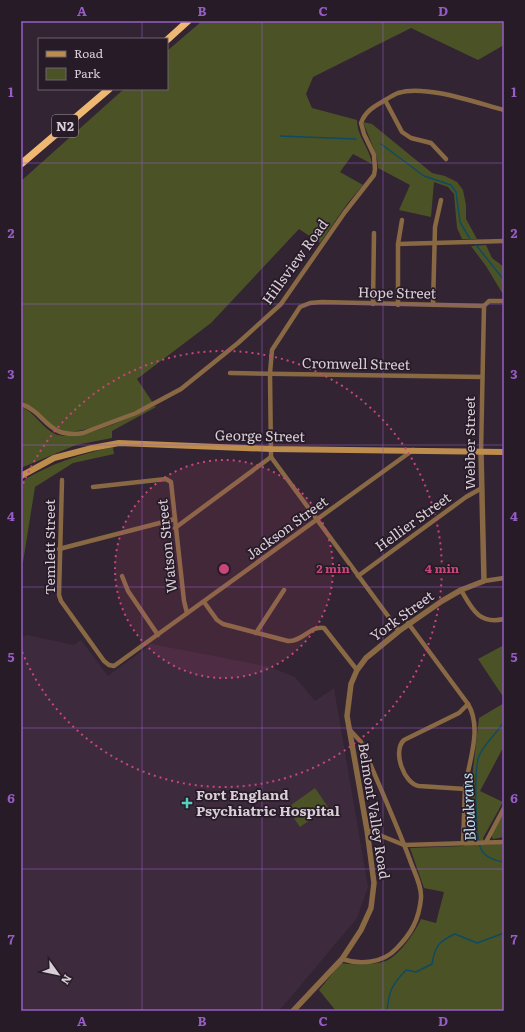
<svg xmlns="http://www.w3.org/2000/svg" width="525" height="1032" font-family="Literata,serif">
<rect width="100%" height="100%" fill="#322432"/>
<polygon fill="#3e2a3d" points="27,635 74,645 81,640 108,676 151,644 270,667 295,677 315,701 334,688 368,887 357,918 279,1011 21,1011 21,637"/>
<g fill="#4b5326">
<path d="M202,21H504V45L478,60L411,28L313,77L306,94L312,108L357,120C357,137 370,148 372,164L353,154L340,172L363,185L347,204L320,243L299,229L211,323L137,379L153,403C130,412 80,440 57,429C44,422 35,408 21,401V181L124,89H167V51Z"/>
<polygon points="363,122 372,124 432,173 445,176 457,182 463,190 466,205 466,219 477,239 462,239 457,228 454,194 448,187 434,182 431,217 399,210 410,185 378,168 377,157"/>
<polygon points="486,245 492,258 504,267 504,296 486,266 471,246"/>
<path d="M155,406L156,407L112,431V438L76,445L21,468V407C35,412 42,428 55,434C79,444 131,416 155,406Z"/>
<path d="M113,447L114,454L73,463L35,487L23,562L21,565V482C49,464 80,454 113,447Z"/>
<polygon points="504,645 504,698 478,659"/>
<path d="M504,703V746L480,791L503,802L483,838L485,845L504,843V1011H336L319,990L341,963C352,965 379,965 388,960C401,953 415,932 421,919L436,923L444,892L424,888L410,848L464,846L479,718Z"/>
<polygon points="315,788 328,807 300,827 287,808"/>
<polygon points="504,812 504,837 493,839 491,835"/>
</g>
<g fill="none" stroke-linecap="round" stroke-linejoin="round">
<g stroke="#0e4b62" stroke-width="1.5">
<polyline points="280,136 356,139"/>
<polyline points="381,144 424,176 451,185 456,192 460,222 470,239"/>
<polyline points="476,245 504,280"/>
<path d="M504,721C498,733 484,743 479,756C474,769 475,836 481,849C484,857 496,861 504,862"/>
<path d="M387,1011C389,990 392,985 406,970L416,972L432,964C435,946 439,941 455,934L477,943L504,933"/>
</g>
<g stroke="#886943" stroke-width="4.5">
<polyline points="385,100 402,132 411,138 431,143 446,159"/>
<polyline points="398,244 504,241"/>
<polyline points="373,304 374,233"/>
<polyline points="398,305 398,244 402,220"/>
<polyline points="433,305 435,227 441,200"/>
<polyline points="484,306 489,301 504,301"/>
<polyline points="230,373 482,377"/>
<path d="M21,404C47,413 46,439 83,433L136,413L181,389L238,343L281,304L345,212L374,175L375,169L374,155L364,134L361,123C365,112 373,107 382,102C387,99 393,95 398,93C425,84 477,103 504,110"/>
<polyline points="481,452 484,306"/>
<polyline points="271,457 270,373 272,350 300,307 310,303 322,302 484,306"/>
<polyline points="271,457 399,631"/>
<polyline points="62,480 59,595 61,601 104,661 109,665 114,666 413,450"/>
<polyline points="93,487 166,479 171,482 184,601 187,613"/>
<polyline points="175,528 271,457"/>
<polyline points="59,549 175,519"/>
<polyline points="122,576 128,591 158,635"/>
<polyline points="358,576 466,497 482,488"/>
<polyline points="484,581 504,578"/>
<path d="M461,590C472,609 479,625 504,619"/>
<path d="M204,602L217,620L223,624L288,641C302,642 311,625 324,628L357,670"/>
<path d="M408,623L468,704C483,729 468,763 465,789C464,807 464,825 463,842"/>
<polyline points="256,633 284,590"/>
<path d="M465,789L419,786C404,784 392,751 404,740L459,713L468,704"/>
<polyline points="367,830 404,845 504,842"/>
<polyline points="486,842 504,808"/>
<path d="M342,959C360,965 383,963 396,949C411,934 419,920 421,898C422,886 414,872 410,860C395,820 377,781 361,742L349,729"/>
</g>
<polyline stroke="#886943" stroke-width="5.5" points="293,1011 342,959 361,930 371,908 374,883 367,830 347,716 351,684 357,670 366,658 399,631 442,601 461,590 484,581 481,452"/>
<polyline stroke="#bd8d4d" stroke-width="6" points="21,476 54,458 92,448 119,443 271,449 504,452"/>
<g stroke="#eeb872" stroke-width="7">
<polyline points="167,40 188,21"/>
<polyline points="21,164 109,89"/>
</g>
</g>
<path fill="none" stroke="#975dc6" stroke-width="1" stroke-opacity="0.55" d="M142,21V39M262,21V1011M383,21V1011M142,89V1011M21,163H504M21,304H504M21,445H504M21,587H504M21,728H504M21,869H504"/>
<circle cx="224" cy="569" r="109" fill="#c8467a" fill-opacity=".12"/>
<g fill="none" stroke="#c8467a" stroke-width="2" stroke-dasharray="2 4">
<circle cx="224" cy="569" r="109"/>
<path d="M21 489A218 218 0 1 1 21 649"/>
</g>
<path fill="#57cec1" stroke="#281b28" stroke-width="1.5" d="M185 797h4v4h4v4h-4v4h-4v-4h-4v-4h4z"/>
<g text-anchor="middle" stroke-width="3.5" stroke-linejoin="round" paint-order="stroke">
<rect fill="#281b28" stroke="#a398a2" stroke-width="1" x="52" y="115" width="26" height="22" rx="3"/>
<g font-size="13" font-weight="bold" fill="#d8ced7">
<text x="65" y="131">N2</text>
</g>
<g font-size="14" fill="#d8ced7" stroke="#281b28">
<text transform="translate(295 262) rotate(-54)" y="5">Hillsview Road</text>
<text transform="translate(397 293) rotate(1)" y="5">Hope Street</text>
<text transform="translate(356 364) rotate(1)" y="5">Cromwell Street</text>
<text transform="translate(260 436) rotate(1)" y="5">George Street</text>
<text transform="translate(470 443) rotate(-90)" y="5">Webber Street</text>
<text transform="translate(413 522) rotate(-36)" y="5">Hellier Street</text>
<text transform="translate(287 528) rotate(-36)" y="5">Jackson Street</text>
<text transform="translate(167 546) rotate(-96)" y="5">Watson Street</text>
<text transform="translate(50 547) rotate(-90)" y="5">Temlett Street</text>
<text transform="translate(402 616) rotate(-36)" y="5">York Street</text>
<text transform="translate(374 811) rotate(81)" y="5">Belmont Valley Road</text>
</g>
<g font-size="14" font-weight="bold" fill="#d8ced7" stroke="#281b28" text-anchor="start">
<text x="196" y="800">Fort England<tspan x="196" dy="16">Psychiatric Hospital</tspan></text>
</g>
<g font-size="15" font-style="italic" fill="#bee4f6" stroke="#281b28">
<text transform="translate(469 807) rotate(-93)" y="5">Bloukrans</text>
</g>
</g>
<circle cx="224" cy="569" r="6" fill="#c8467a" stroke="#281b28" stroke-width="2"/>
<g font-size="12" text-anchor="middle" font-weight="bold" fill="#c8467a" stroke="#281b28" stroke-width="3.5" stroke-linejoin="round" paint-order="stroke">
<text x="333" y="573">2 min</text>
<text x="442" y="573">4 min</text>
</g>
<rect width="525" height="1032" fill="none" stroke="#281b28" stroke-width="44"/>
<rect x="38" y="38" width="130" height="52" fill="#281b28" stroke="#6e636e"/>
<rect x="46" y="51" width="20" height="6" fill="#bd8d4d" stroke="#6e636e"/>
<text x="74" y="58" font-size="12" fill="#d8ced7">Road</text>
<rect x="46" y="68" width="20" height="12" fill="#4b5326" stroke="#6e636e"/>
<text x="74" y="78" font-size="12" fill="#d8ced7">Park</text>
<g transform="translate(58 974) rotate(123)" stroke="#281b28" stroke-width="3" paint-order="stroke">
<path d="M0-3L7 15L0 10L-7 15Z" fill="#d8ced7"/>
<text y="-6" font-size="11" font-weight="bold" text-anchor="middle" fill="#d8ced7">N</text>
</g>
<rect x="22" y="22" width="481" height="988" fill="none" stroke="#975dc6" stroke-width="1.5"/>
<g font-size="13" text-anchor="middle" font-weight="bold" fill="#975dc6">
<text x="82" y="16">A</text>
<text x="202" y="16">B</text>
<text x="323" y="16">C</text>
<text x="443" y="16">D</text>
<text x="11" y="97">1</text>
<text x="514" y="97">1</text>
<text x="11" y="238">2</text>
<text x="514" y="238">2</text>
<text x="11" y="379">3</text>
<text x="514" y="379">3</text>
<text x="11" y="521">4</text>
<text x="514" y="521">4</text>
<text x="11" y="662">5</text>
<text x="514" y="662">5</text>
<text x="11" y="803">6</text>
<text x="514" y="803">6</text>
<text x="11" y="944">7</text>
<text x="514" y="944">7</text>
<text x="82" y="1026">A</text>
<text x="202" y="1026">B</text>
<text x="323" y="1026">C</text>
<text x="443" y="1026">D</text>
</g>
</svg>
